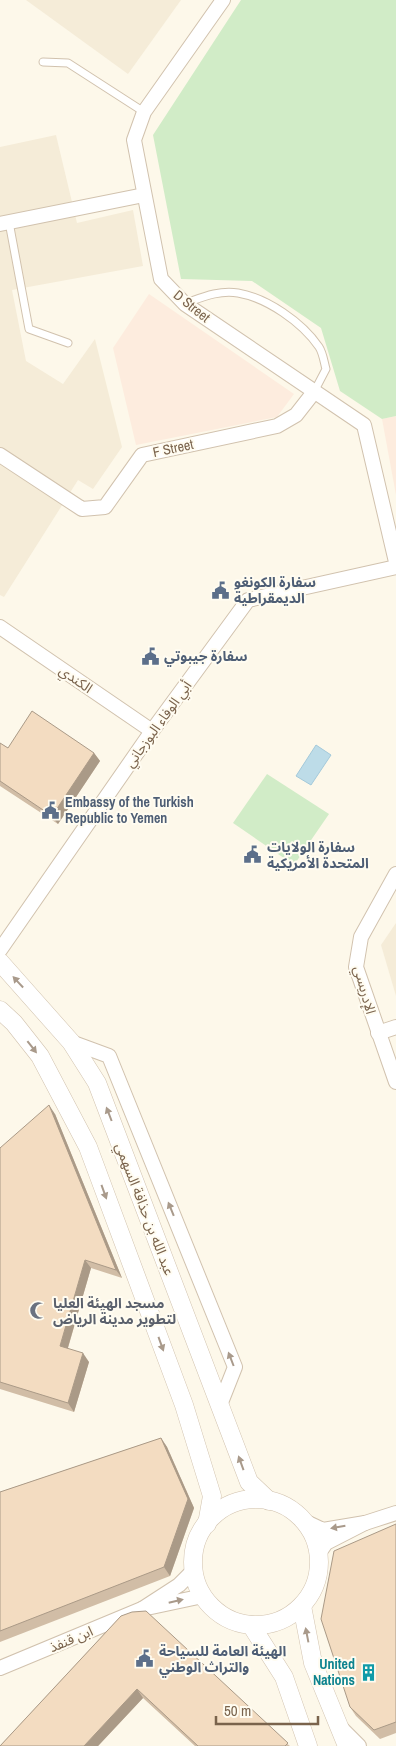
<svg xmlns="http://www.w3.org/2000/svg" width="396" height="1746" font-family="'Archivo Narrow','Noto Sans Arabic',sans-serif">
<rect width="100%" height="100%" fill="#fdf8ea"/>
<g fill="#f5ecd8">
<polygon points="26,0 181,0 128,74"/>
<polygon points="56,135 77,223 133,210 143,266 12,290 26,361 63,384 95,339 122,447 93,489 78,480 4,597 0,595 0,147"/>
<polygon points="396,923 396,996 381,945"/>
</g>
<g fill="#fdecde">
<polygon points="149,294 294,394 277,417 136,445 113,348"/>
<polygon points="396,416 396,495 382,419"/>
</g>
<g fill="#d1ecc7">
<polygon points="241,0 396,0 396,416 382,419 340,391 321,328 252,281 181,279 153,135"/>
<polygon points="267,774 329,814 294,865 233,823"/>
</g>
<polygon fill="#bddce8" stroke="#a3c9da" points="316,745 331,755 311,785 296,776"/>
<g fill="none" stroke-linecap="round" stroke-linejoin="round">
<defs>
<g id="service">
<polyline points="43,62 68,63 144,112"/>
<polyline points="9,222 29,329 68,343"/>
<path d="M186,303C203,297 219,290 238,293C267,298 302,322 319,347C323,353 324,362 326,369L314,392"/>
</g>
<g id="minor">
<polyline points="223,0 144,112 134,140 161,279 185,304 364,425 396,562"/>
<polyline points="0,224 144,195"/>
<polyline points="0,455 82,509 105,507 142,455 277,426 296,415 314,392"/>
<polyline points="0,627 152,731"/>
<polyline points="396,874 361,937 356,967 396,1082"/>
<polyline points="0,950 152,731 248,600 396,567"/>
<polyline points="378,1033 396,1027"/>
<polyline points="71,1042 109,1056 235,1367 220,1405"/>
<polyline points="304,1521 323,1530 365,1523 326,1543 319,1553"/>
<polyline points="365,1523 396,1513"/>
<polyline points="194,1570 179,1585 142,1609 203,1596"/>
<polyline points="0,1668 142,1609"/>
<polyline points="342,1729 359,1746"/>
</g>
<g id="tertiary">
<polyline points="0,962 71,1042 97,1083 249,1482 269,1501"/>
<polyline points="0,1010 14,1023 40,1056 88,1147 184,1405 212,1496 207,1524"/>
<circle cx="256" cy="1562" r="63"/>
<polyline points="302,1606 313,1663 347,1746"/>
<polyline points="251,1625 284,1677 308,1746"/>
</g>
</defs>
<use href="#service" stroke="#d1c2ae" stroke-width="9"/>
<use href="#minor" stroke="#d1c2ae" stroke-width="16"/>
<use href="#tertiary" stroke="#d1c2ae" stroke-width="19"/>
<use href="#service" stroke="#fff" stroke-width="7"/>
<use href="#minor" stroke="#fff" stroke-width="14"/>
<use href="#tertiary" stroke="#fff" stroke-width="18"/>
</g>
<g fill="#d1bda6">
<polygon points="0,743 8,748 94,753 100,761 58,824 0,786"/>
<polygon points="55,1114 122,1278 91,1268 68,1348 89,1362 74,1412 0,1389 0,1148"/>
<polygon points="161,1438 167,1447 194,1508 170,1576 0,1642 0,1492"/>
<polygon points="396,1524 396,1733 380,1739 356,1716 350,1707"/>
<polygon points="121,1616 290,1746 195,1746 143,1698 98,1746 0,1746"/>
</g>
<g fill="#aa9a87">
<polygon points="94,753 100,761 58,824 52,816"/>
<polygon points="49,1105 55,1114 122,1278 116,1270"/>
<polygon points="85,1260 91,1268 66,1354 60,1346"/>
<polygon points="83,1353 89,1362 74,1412 68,1403"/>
<polygon points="161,1438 167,1447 194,1508 170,1576 164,1567"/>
<polygon points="137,1689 143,1698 98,1746 84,1746"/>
</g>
<g fill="#f3dcc1" stroke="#aa9a87">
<polygon points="32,711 94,753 52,816 0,781 0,743 8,748"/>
<polygon points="49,1105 116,1270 85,1260 60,1346 83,1353 68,1403 0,1382 0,1148"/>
<polygon points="161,1438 188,1499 164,1567 0,1631 0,1492"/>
<polygon points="396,1524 396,1722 374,1730 350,1707 321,1619 334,1551"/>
<polygon points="146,1611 288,1743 285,1746 198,1746 137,1689 84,1746 0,1746 121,1616 132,1612"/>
</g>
<defs><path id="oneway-solid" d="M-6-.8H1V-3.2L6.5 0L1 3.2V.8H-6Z" transform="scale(1.25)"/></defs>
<g fill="#a99a8b">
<use href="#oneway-solid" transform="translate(18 982) rotate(-133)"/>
<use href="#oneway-solid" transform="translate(32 1047) rotate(52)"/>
<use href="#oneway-solid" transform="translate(109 1114) rotate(-111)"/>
<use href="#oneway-solid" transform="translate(104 1192) rotate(70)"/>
<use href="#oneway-solid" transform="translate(171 1209) rotate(-112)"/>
<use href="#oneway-solid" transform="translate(161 1344) rotate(70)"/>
<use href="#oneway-solid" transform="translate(231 1359) rotate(-111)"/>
<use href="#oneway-solid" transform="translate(241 1463) rotate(-110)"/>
<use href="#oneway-solid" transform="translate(338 1527) rotate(170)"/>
<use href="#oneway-solid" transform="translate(176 1601) rotate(-13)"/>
<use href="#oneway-solid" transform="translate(307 1635) rotate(-101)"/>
</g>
<defs>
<symbol id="civic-bare" viewBox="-9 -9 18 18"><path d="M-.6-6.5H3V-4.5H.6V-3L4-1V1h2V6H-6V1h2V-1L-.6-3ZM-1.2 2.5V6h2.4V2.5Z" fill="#5c6f8a" stroke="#fffcf1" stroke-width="2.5" paint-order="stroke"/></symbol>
<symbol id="mosque-bare" viewBox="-9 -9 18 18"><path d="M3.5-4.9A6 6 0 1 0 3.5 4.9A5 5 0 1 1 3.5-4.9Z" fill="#6b7280" stroke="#fffcf1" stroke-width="2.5" paint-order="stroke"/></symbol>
<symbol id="building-bare" viewBox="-9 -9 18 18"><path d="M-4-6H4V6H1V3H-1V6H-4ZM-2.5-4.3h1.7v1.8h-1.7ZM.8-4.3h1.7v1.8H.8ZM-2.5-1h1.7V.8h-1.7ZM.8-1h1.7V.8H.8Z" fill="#0f9aa8" stroke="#fffcf1" stroke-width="2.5" paint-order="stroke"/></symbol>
</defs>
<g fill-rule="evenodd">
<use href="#civic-bare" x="208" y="578" width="25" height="25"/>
<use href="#civic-bare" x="138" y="644" width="25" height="25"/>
<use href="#civic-bare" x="38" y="798" width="25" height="25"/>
<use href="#civic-bare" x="240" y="842" width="25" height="25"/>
<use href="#mosque-bare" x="26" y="1298" width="25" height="25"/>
<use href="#civic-bare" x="132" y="1646" width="25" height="25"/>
<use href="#building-bare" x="356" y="1660" width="25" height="25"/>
</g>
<g text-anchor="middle" stroke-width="4" stroke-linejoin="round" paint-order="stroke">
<g font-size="14" fill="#7a634c" stroke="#fffcf1">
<text transform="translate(192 306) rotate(39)" y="5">D Street</text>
<text transform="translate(173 448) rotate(-12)" y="5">F Street</text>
<text transform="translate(76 679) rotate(35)" y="5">الكندي</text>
<text transform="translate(158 724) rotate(-54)" y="5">أبي الوفاء البوزجاني</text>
<text transform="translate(365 990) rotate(75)" y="5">الإدريسي</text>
<text transform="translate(145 1209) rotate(69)" y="5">عبد الله بن حذافة السهمي</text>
<text transform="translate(71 1639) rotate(-23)" y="5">ابن قنفذ</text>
</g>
<g font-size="14" font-weight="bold" fill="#4e5e75" stroke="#fffcf1" text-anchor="start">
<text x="234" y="587">سفارة الكونغو<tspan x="234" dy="16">الديمقراطية</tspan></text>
<text x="164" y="661">سفارة جيبوتي</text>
<text x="65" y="807">Embassy of the Turkish<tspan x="65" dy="16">Republic to Yemen</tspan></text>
<text x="267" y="852">سفارة الولايات<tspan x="267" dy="16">المتحدة الأمريكية</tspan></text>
<text x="159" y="1656">الهيئة العامة للسياحة<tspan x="159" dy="16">والتراث الوطني</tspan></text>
</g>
<g font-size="14" font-weight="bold" fill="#5b616d" stroke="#fffcf1" text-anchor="start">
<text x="53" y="1308">مسجد الهيئة العليا<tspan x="53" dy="16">لتطوير مدينة الرياض</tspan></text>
</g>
<g font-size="14" font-weight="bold" fill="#0d838f" stroke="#fffcf1" text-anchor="end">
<text x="355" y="1669">United<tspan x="355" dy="16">Nations</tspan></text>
</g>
</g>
<path d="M216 1716v8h102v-8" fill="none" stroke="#7a634c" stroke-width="2.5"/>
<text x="224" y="1716" font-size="15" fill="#7a634c" stroke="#fffcf1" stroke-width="4" paint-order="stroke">50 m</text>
</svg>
